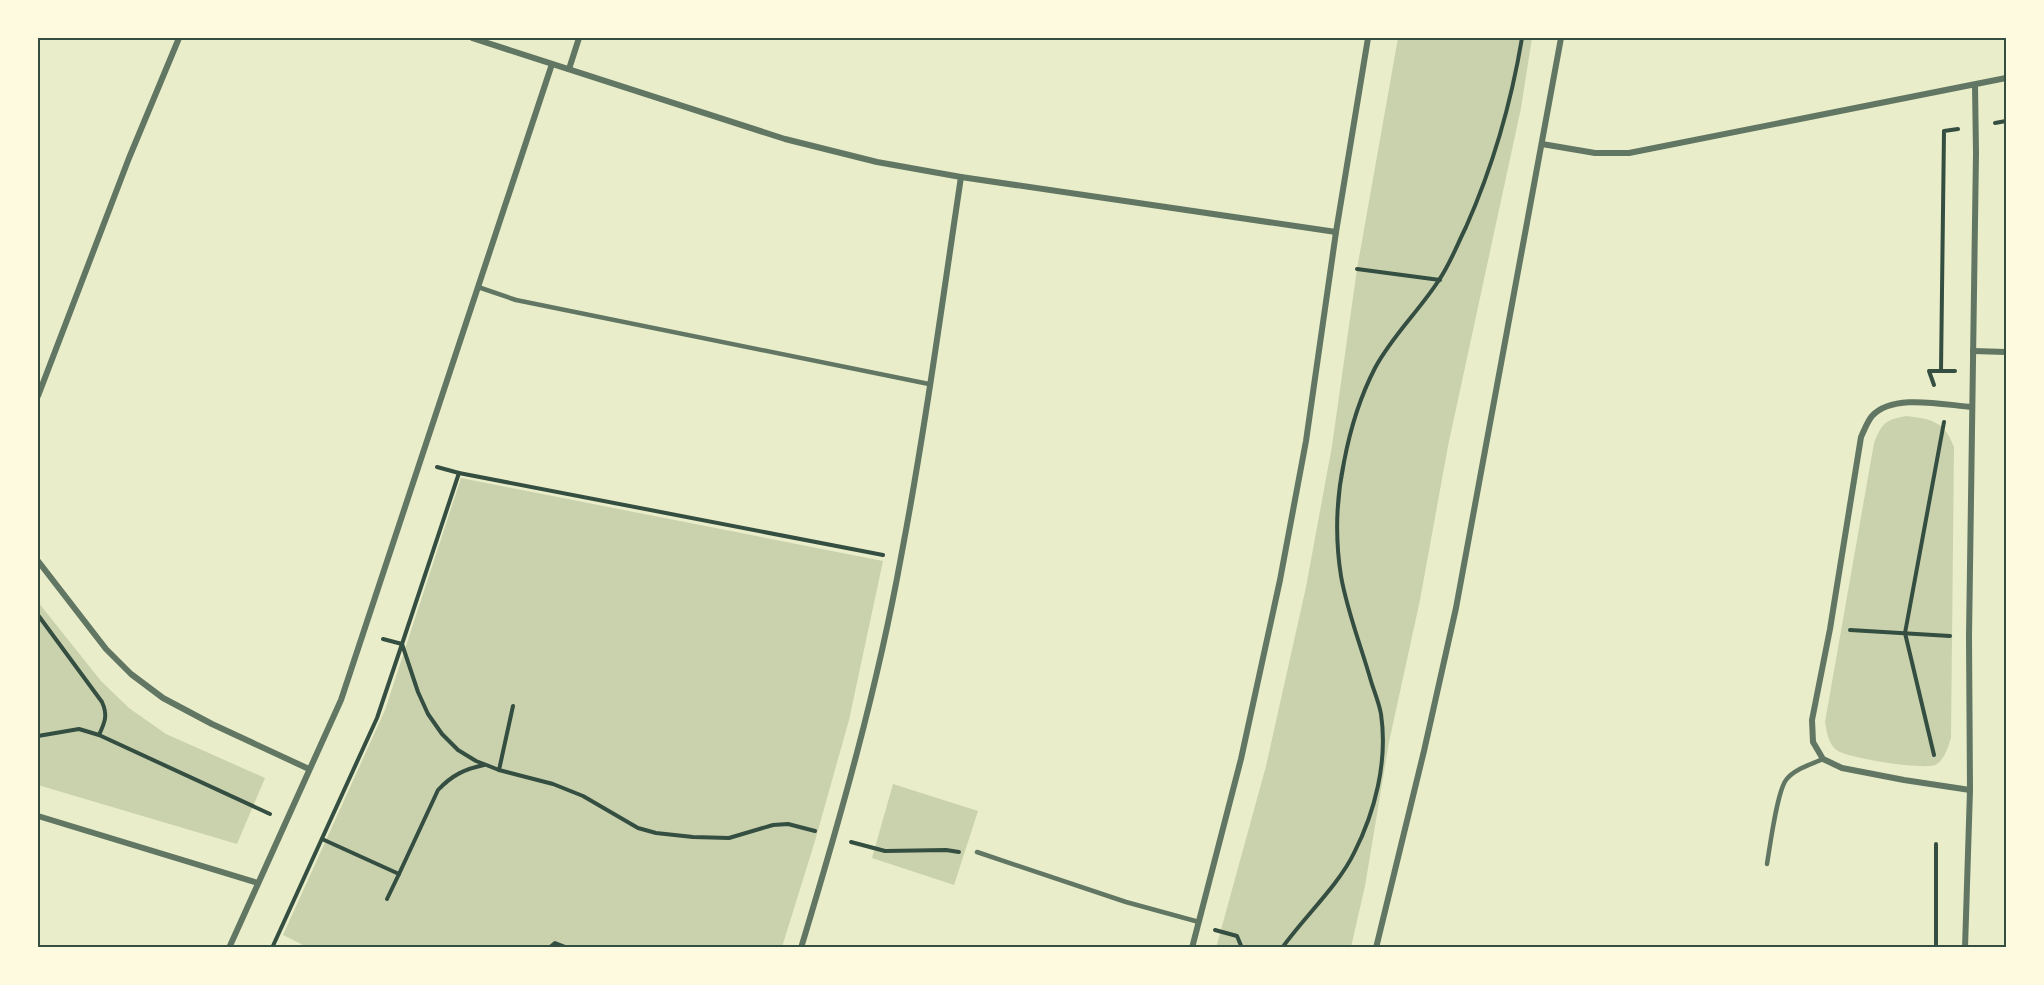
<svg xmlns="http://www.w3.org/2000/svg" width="2044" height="985" font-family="Overpass,sans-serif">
<rect width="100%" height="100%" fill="#e9edc9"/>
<g fill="#cad2ad">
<polygon points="1398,38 1532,38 1521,108 1448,446 1420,600 1389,742 1365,886 1351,947 1216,948 1266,766 1306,587 1332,446 1357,269"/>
<path d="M1906,416C1932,419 1944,421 1954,447L1951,738C1948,747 1945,760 1935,765C1922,770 1849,758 1838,751C1828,745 1827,732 1825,722L1874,443C1882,423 1885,420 1906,416Z"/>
<polygon points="461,478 883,561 849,720 815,841 782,947 309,948 283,935 385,710"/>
<polygon points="38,602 101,681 129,708 166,734 265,778 237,844 38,785"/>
<polygon points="893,784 978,811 954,885 872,858"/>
</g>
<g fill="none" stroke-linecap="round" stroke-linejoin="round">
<g stroke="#344e41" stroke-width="4">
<polyline points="1995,123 2006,121"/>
<polyline points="1357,269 1440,280"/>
<polyline points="1941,371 1944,131 1958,129"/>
<polyline points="1934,385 1929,371 1955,371"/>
<polyline points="437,467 459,473 883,555"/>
<polyline points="459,473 402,644 418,692 428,714 442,734 458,750 476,761 499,770 553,784 583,796 638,828 656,833 693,837 729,838 773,825 788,824 815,831"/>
<path d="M38,615L102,702C108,715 105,722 99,735"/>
<polyline points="1850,630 1950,636"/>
<polyline points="38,736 79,729 99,735 270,814"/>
<polyline points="1934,755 1905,633 1944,422"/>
<polyline points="499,770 513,706"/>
<path d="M322,839L399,874L438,790C452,775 465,769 484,765"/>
<polyline points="851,842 885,851 946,850 959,852"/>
<polyline points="387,899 399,874"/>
<polyline points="1215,930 1237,936 1242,948"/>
<polyline points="272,948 377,718 402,644 383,639"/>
<polyline points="549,948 555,943 568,948"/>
<path d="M1282,948C1304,917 1338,886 1354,853C1375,812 1388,761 1381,714C1379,703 1374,691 1371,681C1361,646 1347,611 1341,576C1335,538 1336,500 1344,462C1350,430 1360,397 1375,368C1392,336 1419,311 1439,280C1450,264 1457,245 1466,227C1493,166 1511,104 1522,38"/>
<polyline points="1936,948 1936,844"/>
</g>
<g stroke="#617663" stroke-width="4.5">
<polyline points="478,287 516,300 929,384"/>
<polyline points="977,852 1126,902 1199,922"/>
<path d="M1767,864C1770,846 1777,792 1786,780C1794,769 1812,764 1823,759"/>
</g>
<g stroke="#617663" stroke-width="6">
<polyline points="472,38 785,139 877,162 961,177 1336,232"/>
<polyline points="569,69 579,38"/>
<polyline points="1542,144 1595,153 1629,153 2006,78"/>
<polyline points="1973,351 2006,352"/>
<polyline points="38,396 129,158 179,38"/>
<polyline points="38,561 106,649 131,674 163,698 212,724 309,769"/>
<path d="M1970,790L1904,780L1842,768L1823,759L1813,742L1812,720L1830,629L1861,437C1864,431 1867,422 1872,416C1893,393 1944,405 1972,407"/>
<polyline points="38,816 258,883"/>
<polyline points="229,948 341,700 552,64"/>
<path d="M801,948C840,819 877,690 901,557C925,431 942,303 961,177"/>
<polyline points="1192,948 1241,759 1280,580 1306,441 1336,232 1368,38"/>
<polyline points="1376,948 1424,751 1456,608 1561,38"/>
<polyline points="1965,948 1970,790 1969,637 1976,153 1975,85"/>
</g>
</g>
<rect width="2044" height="985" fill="none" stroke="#fefae0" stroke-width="78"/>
<rect x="39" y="39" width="1966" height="907" fill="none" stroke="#344e41" stroke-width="2"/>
</svg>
